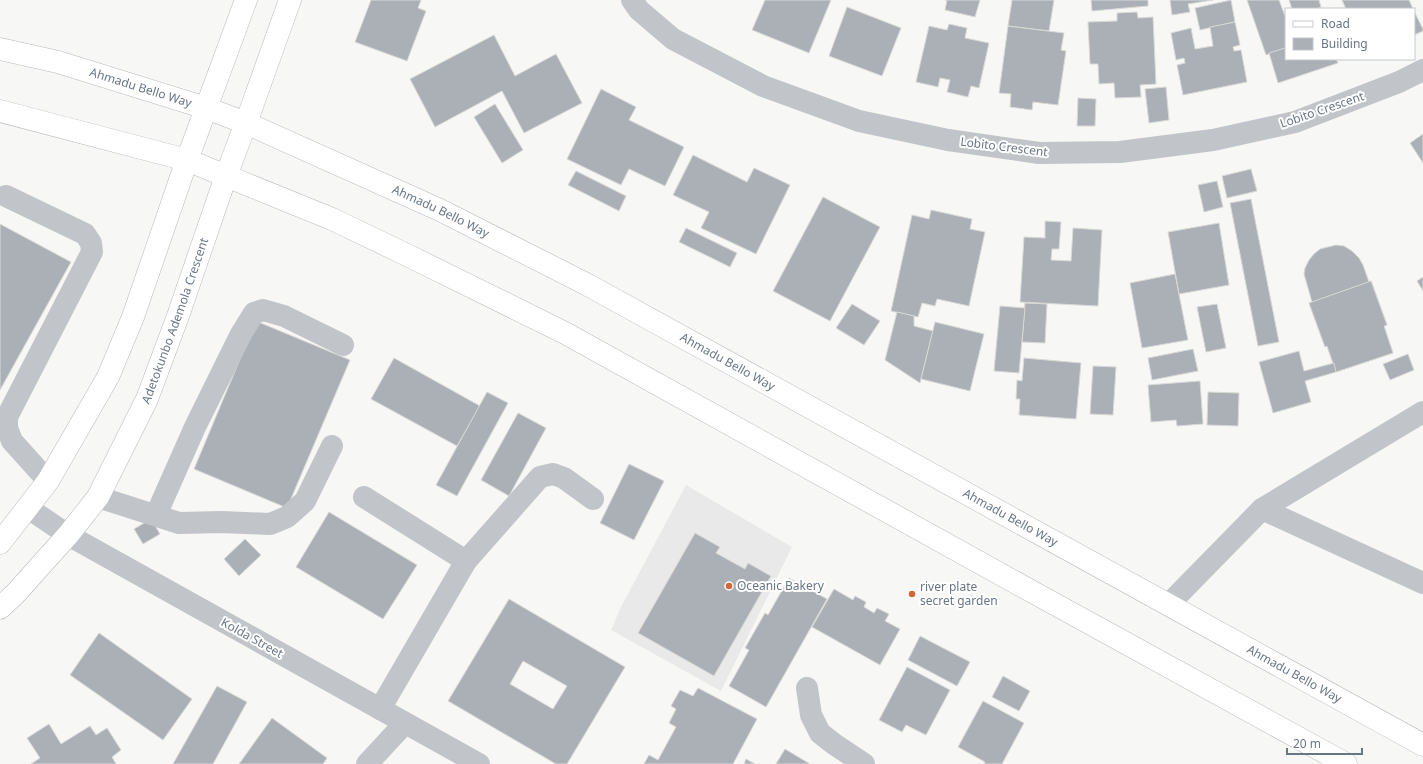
<svg xmlns="http://www.w3.org/2000/svg" width="1423" height="764" font-family="'Noto Sans',sans-serif">
<rect width="100%" height="100%" fill="#f7f8f5"/>
<polygon fill="#e8e9e8" points="686,485 792,547 721,691 611,630 621,607"/>
<g fill="#aab0b6" stroke="#d9d9d7" fill-rule="evenodd">
<polygon points="371,0 421,0 418,8 426,11 407,61 355,42"/>
<polygon points="765,0 831,0 809,53 752,30"/>
<polygon points="945,0 980,0 975,17 945,10 947,0"/>
<polygon points="1012,0 1054,0 1049,31 1008,26"/>
<polygon points="1091,0 1148,0 1148,6 1092,11"/>
<polygon points="1170,0 1213,0 1188,4 1190,12 1172,15"/>
<polygon points="1231,0 1235,22 1200,30 1195,8"/>
<polygon points="1247,0 1279,0 1285,16 1286,16 1286,48 1266,55"/>
<polygon points="1289,0 1319,0 1321,7 1316,9 1292,9"/>
<polygon points="1342,0 1409,0 1413,9 1346,9"/>
<polygon points="847,7 901,28 882,76 829,56"/>
<polygon points="1414,11 1423,29 1423,31 1414,35"/>
<polygon points="1137,12 1138,18 1153,17 1156,84 1140,85 1141,97 1115,98 1114,83 1099,84 1098,64 1090,64 1088,22 1117,21 1117,13"/>
<polygon points="1235,22 1240,45 1233,47 1234,51 1241,50 1247,82 1183,95 1177,65 1185,63 1184,58 1176,60 1171,33 1191,28 1195,49 1213,46 1210,27"/>
<polygon points="949,24 967,28 965,38 989,43 979,88 971,86 968,97 947,92 950,80 940,78 938,87 916,82 929,26 947,30"/>
<polygon points="1008,26 1064,33 1061,50 1066,51 1058,105 1033,102 1032,110 1010,107 1011,94 999,93"/>
<polygon points="494,35 515,76 556,54 582,103 524,133 502,91 435,127 410,79"/>
<polygon points="1285,48 1286,59 1336,59 1338,63 1278,83 1269,53"/>
<polygon points="1166,87 1169,120 1149,123 1145,89"/>
<polygon points="601,89 636,107 629,120 684,147 665,186 629,169 621,185 567,159"/>
<polygon points="1078,98 1096,99 1095,126 1077,126"/>
<polygon points="495,104 523,150 502,163 474,117"/>
<polygon points="1423,134 1423,163 1410,143"/>
<polygon points="693,155 747,182 754,168 790,185 756,254 701,228 709,212 673,195"/>
<polygon points="1251,169 1257,191 1227,198 1222,176"/>
<polygon points="576,171 626,196 619,211 568,185"/>
<polygon points="1217,181 1223,207 1204,212 1198,185"/>
<polygon points="823,197 880,227 830,321 773,291"/>
<polygon points="1251,199 1279,342 1258,346 1230,203"/>
<polygon points="931,210 972,219 970,229 985,232 969,306 937,299 935,306 922,303 918,317 891,311 912,215 929,219"/>
<polygon points="1045,221 1061,222 1059,249 1052,249 1051,260 1071,261 1073,228 1102,230 1098,306 1020,302 1024,237 1045,238"/>
<polygon points="1219,223 1229,285 1179,294 1168,232"/>
<polygon points="0,224 71,262 0,390"/>
<polygon points="686,228 737,253 730,267 679,242"/>
<polygon points="1336,245 1344,246 1352,251 1359,258 1363,265 1369,282 1371,281 1387,325 1384,326 1393,353 1336,372 1327,346 1325,347 1309,303 1312,302 1304,274 1305,268 1309,260 1314,254 1320,249"/>
<polygon points="1175,274 1188,340 1142,348 1130,283"/>
<polygon points="1423,277 1423,291 1417,281"/>
<polygon points="1371,281 1387,325 1384,326 1393,353 1336,372 1327,346 1325,347 1309,303"/>
<polygon points="1025,303 1047,304 1045,343 1022,342"/>
<polygon points="852,304 880,321 864,345 836,328"/>
<polygon points="1217,304 1226,348 1206,352 1197,307"/>
<polygon points="1000,306 1025,308 1019,373 994,371"/>
<polygon points="897,312 914,316 914,326 933,331 920,383 885,360"/>
<polygon points="256,321 350,360 287,508 194,469"/>
<polygon points="935,322 984,334 970,391 921,379"/>
<polygon points="1193,349 1198,371 1152,380 1148,358"/>
<polygon points="1299,351 1304,371 1334,363 1336,372 1305,381 1311,402 1273,413 1259,362"/>
<polygon points="1408,354 1414,370 1390,380 1383,364"/>
<polygon points="394,358 480,406 457,446 371,399"/>
<polygon points="1024,358 1081,363 1076,419 1019,415 1020,399 1016,399 1017,380 1022,381"/>
<polygon points="1093,366 1116,367 1113,415 1090,414"/>
<polygon points="1200,381 1203,424 1177,426 1176,420 1151,422 1148,385"/>
<polygon points="487,392 508,403 457,496 436,485"/>
<polygon points="1208,392 1239,393 1238,426 1207,425"/>
<polygon points="518,413 546,428 509,496 481,480"/>
<polygon points="629,464 664,481 634,540 600,523"/>
<polygon points="329,512 417,565 383,619 296,567"/>
<polygon points="151,519 160,534 143,544 134,529"/>
<polygon points="695,533 720,547 716,553 745,569 748,563 771,576 714,676 638,633"/>
<polygon points="245,539 261,555 239,576 224,559"/>
<polygon points="789,578 827,599 766,707 729,686 749,650 745,648 765,613 768,615"/>
<polygon points="834,589 853,600 855,596 866,602 864,607 874,613 877,608 889,614 885,621 900,629 880,665 812,627"/>
<path d="M509,599L625,667L567,764H556L448,701ZM523,661L567,686L553,709L510,684Z"/>
<polygon points="99,633 192,699 163,740 70,675"/>
<polygon points="920,636 970,662 957,686 908,660"/>
<polygon points="907,667 950,690 926,735 906,725 902,732 879,720"/>
<polygon points="1003,676 1030,691 1019,711 992,697"/>
<polygon points="217,686 247,702 213,764 173,764"/>
<polygon points="698,688 757,719 733,764 644,764 649,755 658,760 676,727 669,723 676,709 671,706 680,690 693,696"/>
<polygon points="983,701 1024,723 1002,764 984,764 985,762 958,747"/>
<polygon points="272,718 327,758 323,764 239,764"/>
<polygon points="49,724 61,744 90,726 96,735 107,728 121,750 112,757 116,764 31,764 40,758 27,738"/>
<polygon points="785,749 810,764 776,764"/>
<polygon points="746,759 755,764 744,764"/>
</g>
<g fill="none" stroke-linecap="round" stroke-linejoin="round">
<defs>
<g id="major">
<path id="s1" d="M0,49L58,62L206,108L246,123L440,210L588,285L1423,745"/>
<polyline points="0,111 187,160 332,219 409,256 565,333 1040,596 1346,764"/>
<polyline points="0,543 48,481 108,377 133,317 187,160 246,0"/>
<path id="s2" d="M0,608L16,593L68,535L98,497L147,399L178,316L226,176L246,123L290,0"/>
</g>
</defs>
<use href="#major" stroke="#b7babe" stroke-width="23"/>
<g stroke="#c1c4c8" stroke-width="22">
<polyline points="632,0 639,10 673,39 763,86 859,121 948,140 1039,153 1120,152 1213,140 1295,122 1399,82 1423,70"/>
<polyline points="6,196 85,234 91,243 92,252 7,417 7,428 12,441 48,481"/>
<polyline points="98,497 179,523 222,522 270,524 287,517 305,501 332,446"/>
<polyline points="364,497 466,561 380,709"/>
<polyline points="28,508 68,535 479,764"/>
<polyline points="1262,509 1423,583"/>
<polyline points="156,515 195,427 241,334 254,313 263,310 284,316 343,345"/>
<polyline points="466,561 540,477 553,474 564,478 593,499"/>
<polyline points="1169,604 1262,509 1423,412"/>
<polyline points="807,688 811,715 820,733 834,744 864,764"/>
<polyline points="367,764 405,723"/>
</g>
<use href="#major" stroke="#fff" stroke-width="22"/>
</g>
<g fill="#d56637" stroke="#fff" stroke-width="1.5">
<circle cx="729" cy="586" r="4"/>
<circle cx="912" cy="594" r="4"/>
</g>
<g text-anchor="middle" stroke-width="4" stroke-linejoin="round" paint-order="stroke">
<g font-size="12" fill="#697684" stroke="#fff">
<text dy="4" stroke="none"><textPath href="#s1" startOffset="146">Ahmadu Bello Way</textPath></text>
<text transform="translate(1322 110) rotate(-19)" y="4">Lobito Crescent</text>
<text transform="translate(1004 147) rotate(7)" y="4">Lobito Crescent</text>
<text dy="4" stroke="none"><textPath href="#s1" startOffset="471">Ahmadu Bello Way</textPath></text>
<text dy="4" stroke="none"><textPath href="#s2" startOffset="341">Adetokunbo Ademola Crescent</textPath></text>
<text dy="4" stroke="none"><textPath href="#s1" startOffset="795">Ahmadu Bello Way</textPath></text>
<text dy="4" stroke="none"><textPath href="#s1" startOffset="1118">Ahmadu Bello Way</textPath></text>
<text transform="translate(252 638) rotate(29)" y="4">Kolda Street</text>
<text dy="4" stroke="none"><textPath href="#s1" startOffset="1442">Ahmadu Bello Way</textPath></text>
</g>
<g font-size="12" fill="#697684" stroke="#fff" text-anchor="start">
<text x="737" y="590">Oceanic Bakery</text>
<text x="920" y="591">river plate<tspan x="920" dy="14">secret garden</tspan></text>
</g>
</g>
<rect x="1285" y="8" width="130" height="52" fill="#ffffff" stroke="#c3c8ce"/>
<rect x="1293" y="21" width="20" height="6" fill="#ffffff" stroke="#c3c8ce"/>
<text x="1321" y="28" font-size="12" fill="#697684">Road</text>
<rect x="1293" y="38" width="20" height="12" fill="#aab0b6" stroke="#c3c8ce"/>
<text x="1321" y="48" font-size="12" fill="#697684">Building</text>
<path d="M1287 748v6h75v-6" fill="none" stroke="#697684" stroke-width="2"/>
<text x="1293" y="748" font-size="12" fill="#697684" stroke="#ffffff" stroke-width="3" paint-order="stroke">20 m</text>
</svg>
